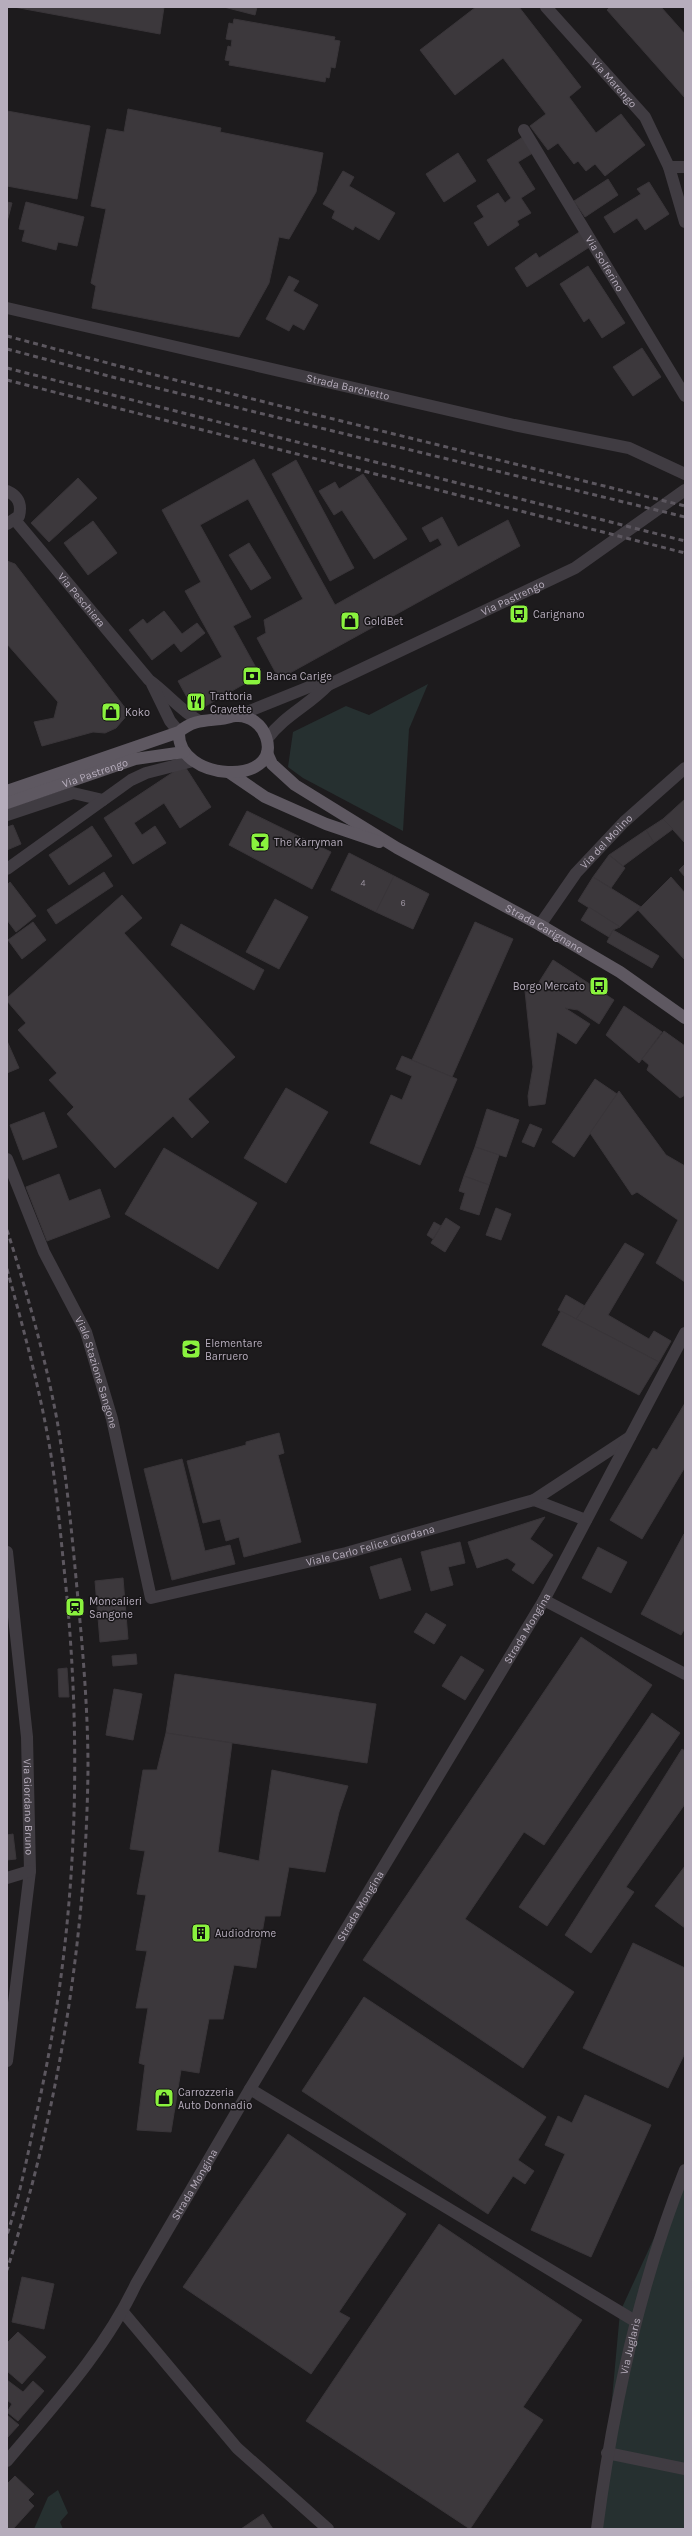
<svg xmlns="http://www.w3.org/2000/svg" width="692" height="2536" font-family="Karla,sans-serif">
<rect width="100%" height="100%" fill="#1d1b1d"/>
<g fill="#263030">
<polygon points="428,684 409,729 403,831 303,778 288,767 293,732 346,706 369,715"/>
<polygon points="682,2177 685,2178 685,2529 597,2529 607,2453 620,2312"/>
<polygon points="58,2490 68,2513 60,2522 63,2529 34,2529 48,2497"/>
</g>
<g fill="#3c383c" stroke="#393539">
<polygon points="14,7 164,7 160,34"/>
<polygon points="224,7 257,7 255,15"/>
<polygon points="476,7 519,7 581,87 569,97 596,133 621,114 645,145 605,176 595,164 586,171 578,161 574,164 558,143 548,150 530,126 546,114 503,58 455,95 420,50"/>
<polygon points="610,7 661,7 685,34 685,98 607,10"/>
<polygon points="234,19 335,37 334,40 340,41 335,68 331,67 329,78 326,77 325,82 229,65 230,61 225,60 228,46 231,47 232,40 226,39 229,23 233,24"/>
<polygon points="128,109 221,128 220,132 323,153 316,192 289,239 279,237 269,283 239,337 92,308 96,286 91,283 106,209 91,206 107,129 124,132"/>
<polygon points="7,111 90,126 77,199 7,186"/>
<polygon points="526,135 536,151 518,162 535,189 521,198 531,213 517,221 519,225 488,246 474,223 484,217 477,206 498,193 505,203 511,198 487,160"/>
<polygon points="458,153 476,181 444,202 426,174"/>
<polygon points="343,171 354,177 349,186 395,213 379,240 355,226 353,230 332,218 335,211 323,204"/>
<polygon points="608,179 618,195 585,217 574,201"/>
<polygon points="649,182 669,214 645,230 637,218 614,233 604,217 641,194 637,189"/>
<polygon points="7,202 12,203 7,222"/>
<polygon points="26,202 84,217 77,246 58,242 56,250 22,241 25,230 19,229"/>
<polygon points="581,231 591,246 527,287 515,268 536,253 539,258"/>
<polygon points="588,266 625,323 602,338 589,318 584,322 560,284"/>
<polygon points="289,276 299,281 293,291 318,305 304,330 293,324 289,331 266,319"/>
<polygon points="642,348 661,377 633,396 613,367"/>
<polygon points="254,459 335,605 442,545 438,538 430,542 422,528 442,517 458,547 508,520 520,546 279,679 257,638 266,633 264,620 303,599 248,499 200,525 251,617 233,626 260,675 195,712 178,681 222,657 185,591 201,582 162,510"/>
<polygon points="296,460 354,568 330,581 272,474"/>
<polygon points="363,474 407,539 374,559 342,510 334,515 319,491 335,482 339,489"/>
<polygon points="78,478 97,498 49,542 31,523"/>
<polygon points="93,521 117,553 88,575 64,543"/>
<polygon points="249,543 271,578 251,590 229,555"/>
<polygon points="7,561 15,564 129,713 116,728 105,733 93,732 42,746 34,722 54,718 58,702 7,644"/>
<polygon points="164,611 182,634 197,623 205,633 181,652 174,643 152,660 129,630 143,619 147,624"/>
<polygon points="184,765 211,807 180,828 164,803 134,823 142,835 155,826 166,843 133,864 104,818"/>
<polygon points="685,799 685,843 663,819"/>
<polygon points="247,811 331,852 312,889 229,845"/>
<polygon points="663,819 673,829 654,843 646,830"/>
<polygon points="13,825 21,844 7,850 7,827"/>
<polygon points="92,826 112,856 69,885 49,855"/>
<polygon points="646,830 654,843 623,866 609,855"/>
<polygon points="349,853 394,876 376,912 331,890"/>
<polygon points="609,855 625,868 611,888 593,877"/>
<polygon points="685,864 685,877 679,870"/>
<polygon points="104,872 113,886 56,924 47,910"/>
<polygon points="394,876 429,894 413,929 376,912"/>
<polygon points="593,877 641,907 620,927 578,901"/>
<polygon points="671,877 685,893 685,960 638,910"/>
<polygon points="10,882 36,916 16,932 7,920 7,885"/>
<polygon points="122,895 142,918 124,933 235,1057 188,1099 209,1122 192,1138 173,1116 115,1168 67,1114 74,1107 49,1080 57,1073 18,1030 26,1023 7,1001 7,998"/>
<polygon points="275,899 308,917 279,969 246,952"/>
<polygon points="589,907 620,927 613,930 609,937 581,920"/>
<polygon points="33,922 46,940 22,959 8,940"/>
<polygon points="475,922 513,939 452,1077 412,1060"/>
<polygon points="181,924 264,970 254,990 171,945"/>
<polygon points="613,930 659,956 652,968 607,942"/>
<polygon points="553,960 614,1000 599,1024 578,1010 565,1008 590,1024 576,1044 557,1032 545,1104 529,1106 528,1096 533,1067 525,991 534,990"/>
<polygon points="624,1006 662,1032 639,1063 606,1035"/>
<polygon points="664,1031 685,1046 685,1095 680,1098 647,1070 649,1065 642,1059"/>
<polygon points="7,1041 19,1068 7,1073"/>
<polygon points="402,1056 457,1079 420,1165 370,1143 391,1095 402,1100 412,1076 396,1069"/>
<polygon points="595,1079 617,1094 574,1157 552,1142"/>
<polygon points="286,1088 328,1112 286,1183 244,1158"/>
<polygon points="619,1091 666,1155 685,1166 685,1282 656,1263 678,1220 637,1192 632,1195 590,1133"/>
<polygon points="487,1109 519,1120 506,1157 475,1147"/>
<polygon points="44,1112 57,1147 23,1160 10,1125"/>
<polygon points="530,1124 542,1129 534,1147 522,1142"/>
<polygon points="475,1147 499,1155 489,1185 464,1176"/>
<polygon points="164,1148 257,1203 218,1269 125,1214"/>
<polygon points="59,1174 69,1201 100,1189 110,1217 47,1241 26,1187"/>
<polygon points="464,1176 489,1185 479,1215 460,1209 465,1193 459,1191"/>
<polygon points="496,1208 511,1214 501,1240 486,1235"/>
<polygon points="446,1218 460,1227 445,1252 431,1243"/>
<polygon points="434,1222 441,1226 433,1239 427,1235"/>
<polygon points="625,1243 644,1254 608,1315 649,1339 654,1331 671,1341 659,1362 576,1319"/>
<polygon points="566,1295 585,1306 576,1319 558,1310"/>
<polygon points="561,1311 659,1362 639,1395 542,1345"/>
<polygon points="685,1403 685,1467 642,1539 610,1520 653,1448 657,1450"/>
<polygon points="279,1433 284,1453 278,1455 301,1542 244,1557 239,1537 226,1541 220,1519 203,1523 187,1461 246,1445 246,1442"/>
<polygon points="182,1459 205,1551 230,1545 235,1564 172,1580 144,1469"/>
<polygon points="545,1517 530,1539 553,1555 533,1584 512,1570 516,1564 507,1558 477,1568 468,1542"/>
<polygon points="684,1534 685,1628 681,1635 641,1614"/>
<polygon points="460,1542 465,1563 448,1567 453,1585 431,1591 421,1552"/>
<polygon points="598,1547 627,1562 611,1593 582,1578"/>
<polygon points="401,1558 411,1590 380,1599 370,1567"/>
<polygon points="123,1578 128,1639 100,1642 95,1581"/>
<polygon points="426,1613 446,1625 434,1644 414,1632"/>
<polygon points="581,1637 652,1685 544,1845 524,1832 465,1919 574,1992 523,2068 363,1960"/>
<polygon points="136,1654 137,1664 113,1666 112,1656"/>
<polygon points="461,1656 484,1670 465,1700 442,1686"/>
<polygon points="67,1668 69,1697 59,1697 58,1669"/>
<polygon points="175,1674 376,1704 367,1763 166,1733"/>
<polygon points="114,1689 142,1694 133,1740 106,1735"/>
<polygon points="652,1713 680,1733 547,1926 519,1907"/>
<polygon points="166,1733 232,1743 218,1852 259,1861 272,1770 348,1786 339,1812 325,1872 289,1867 280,1916 265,1916 256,1968 234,1965 223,2019 209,2019 199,2073 181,2070 171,2132 137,2130 145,2065 139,2063 148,2008 136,2008 147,1951 136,1950 146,1895 137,1894 145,1851 130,1849 143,1770 157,1770"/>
<polygon points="682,1749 685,1751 685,1804 626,1887 634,1892 591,1953 565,1935"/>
<polygon points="13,1834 16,1859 7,1860 7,1835"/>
<polygon points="685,1866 685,1928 655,1906"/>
<polygon points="633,1943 685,1968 685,2053 668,2088 583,2048"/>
<polygon points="364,1997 546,2117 518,2160 534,2171 525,2184 513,2176 488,2214 302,2091"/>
<polygon points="585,2095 651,2125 591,2257 531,2230 565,2154 545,2145 558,2116 572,2123"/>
<polygon points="288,2134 406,2214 339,2312 350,2318 311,2374 183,2287"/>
<polygon points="439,2224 582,2320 523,2407 543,2420 470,2529 306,2421"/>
<polygon points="22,2277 54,2284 44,2329 12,2322"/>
<polygon points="18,2332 46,2357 22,2384 7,2371 7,2343"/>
<polygon points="7,2380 23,2392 33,2381 44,2391 18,2421 7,2412 12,2404 7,2400"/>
<polygon points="7,2415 19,2425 7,2438"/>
<polygon points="15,2476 34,2494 28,2500 34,2506 13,2529 7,2529 7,2484"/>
<polygon points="263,2514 273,2529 241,2529"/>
</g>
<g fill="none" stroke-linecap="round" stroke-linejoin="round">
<g stroke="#403c42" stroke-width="12">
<path id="s1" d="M546,7L645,117L669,167L685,222"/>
<path id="s2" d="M524,130L685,396"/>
<polyline points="669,167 685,167"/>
<path id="s3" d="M7,308L514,425L629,448L685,474"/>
<path d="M7,491C18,496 22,504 19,516L7,524"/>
<path id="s4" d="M15,520L149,680C167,693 180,710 199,721"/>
<polyline points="152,684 170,721 179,732"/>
<path id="s5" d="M237,716L309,687L328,685L575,568L685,490"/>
<path d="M267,739C285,715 308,706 328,685"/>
<polyline points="7,815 73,793 103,800"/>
<polyline points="7,869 131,780 146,773 193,761"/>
<path id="s6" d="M540,925L576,873L624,822L685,768"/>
<path id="s7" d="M7,1159L44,1252L86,1332L112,1419L151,1598L346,1553L534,1500L586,1520"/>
<polyline points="534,1500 630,1437"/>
<path id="s8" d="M7,1552L27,1737L30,1871L7,2061"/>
<polyline points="544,1600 685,1674"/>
<polyline points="7,1878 30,1871"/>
<polyline points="250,2089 635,2321"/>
<polyline points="123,2312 237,2448 328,2529"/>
<polyline points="607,2453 685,2469"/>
<path id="s9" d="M7,2461C54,2405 105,2350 136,2284L250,2089L544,1600L685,1333"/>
<path id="s10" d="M597,2529C613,2406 639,2285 685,2170"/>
</g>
<g stroke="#5e5861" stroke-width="12">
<path id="s11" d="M267,753L272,764L295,785L397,848L540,925L620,972L685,1018"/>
<polyline points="230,773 265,797 326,824 379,842"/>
<path d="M7,791L179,732C193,720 204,721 221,719C226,719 231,716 236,716C250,715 262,725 266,737C283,787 176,782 179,732"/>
<path id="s12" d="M7,803L135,759L184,752"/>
</g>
<g stroke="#5c575f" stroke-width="3" stroke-dasharray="5 4" stroke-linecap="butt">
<polyline points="7,336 119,366 685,506"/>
<polyline points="7,349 116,378 685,517"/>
<polyline points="7,368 685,541"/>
<polyline points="7,380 685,553"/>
<path d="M7,1230C27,1292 45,1356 57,1420C66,1473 71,1525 76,1578C82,1642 88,1705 88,1769C86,1938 59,2109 7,2270"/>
<path d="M7,1269C21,1320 35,1371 45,1422C55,1471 59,1519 64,1568C84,1753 77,1939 35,2120C27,2159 19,2198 7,2235"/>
</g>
</g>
<defs>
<symbol id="bus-square" viewBox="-11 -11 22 22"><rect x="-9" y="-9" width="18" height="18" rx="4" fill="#8af23e" stroke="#181618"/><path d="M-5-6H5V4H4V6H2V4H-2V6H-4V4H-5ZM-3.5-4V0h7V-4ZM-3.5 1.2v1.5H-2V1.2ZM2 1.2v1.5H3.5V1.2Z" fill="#111"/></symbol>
<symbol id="shop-square" viewBox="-11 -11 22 22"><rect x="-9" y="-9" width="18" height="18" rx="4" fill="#8af23e" stroke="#181618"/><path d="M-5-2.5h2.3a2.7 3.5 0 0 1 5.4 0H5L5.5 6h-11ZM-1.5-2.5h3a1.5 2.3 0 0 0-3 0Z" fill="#111"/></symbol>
<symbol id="bank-square" viewBox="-11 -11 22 22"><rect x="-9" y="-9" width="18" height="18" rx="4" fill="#8af23e" stroke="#181618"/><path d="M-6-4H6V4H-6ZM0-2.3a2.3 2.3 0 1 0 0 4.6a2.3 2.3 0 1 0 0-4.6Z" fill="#111"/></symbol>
<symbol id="restaurant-square" viewBox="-11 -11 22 22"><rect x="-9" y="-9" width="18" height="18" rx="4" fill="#8af23e" stroke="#181618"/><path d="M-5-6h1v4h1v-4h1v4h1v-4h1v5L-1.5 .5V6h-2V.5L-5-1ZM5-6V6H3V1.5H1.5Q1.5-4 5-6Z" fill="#111"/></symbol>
<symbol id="bar-square" viewBox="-11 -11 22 22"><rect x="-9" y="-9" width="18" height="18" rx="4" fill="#8af23e" stroke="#181618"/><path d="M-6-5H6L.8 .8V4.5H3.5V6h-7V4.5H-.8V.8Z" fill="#111"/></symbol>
<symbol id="school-square" viewBox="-11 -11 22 22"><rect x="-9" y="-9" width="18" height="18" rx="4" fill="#8af23e" stroke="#181618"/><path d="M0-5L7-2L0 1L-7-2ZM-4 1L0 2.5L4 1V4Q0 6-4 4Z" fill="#111"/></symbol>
<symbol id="station-square" viewBox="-11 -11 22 22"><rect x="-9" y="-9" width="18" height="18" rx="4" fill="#8af23e" stroke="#181618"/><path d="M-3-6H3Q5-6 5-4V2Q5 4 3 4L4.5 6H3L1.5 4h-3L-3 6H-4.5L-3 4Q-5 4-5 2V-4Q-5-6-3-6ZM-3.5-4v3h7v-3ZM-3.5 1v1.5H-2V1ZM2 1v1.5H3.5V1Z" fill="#111"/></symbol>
<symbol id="building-square" viewBox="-11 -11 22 22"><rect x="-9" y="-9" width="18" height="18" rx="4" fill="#8af23e" stroke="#181618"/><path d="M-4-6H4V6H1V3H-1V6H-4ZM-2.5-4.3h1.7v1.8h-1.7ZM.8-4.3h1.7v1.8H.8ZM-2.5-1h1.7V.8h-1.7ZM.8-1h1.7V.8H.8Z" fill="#111"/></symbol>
</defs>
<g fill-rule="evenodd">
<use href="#bus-square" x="508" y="603" width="22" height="22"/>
<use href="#shop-square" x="339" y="610" width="22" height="22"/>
<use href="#bank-square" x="241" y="665" width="22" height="22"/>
<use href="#restaurant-square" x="185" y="691" width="22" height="22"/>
<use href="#shop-square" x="100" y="701" width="22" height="22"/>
<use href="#bar-square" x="249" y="831" width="22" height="22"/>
<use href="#bus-square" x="588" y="975" width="22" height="22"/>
<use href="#school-square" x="180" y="1338" width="22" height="22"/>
<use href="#station-square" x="64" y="1596" width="22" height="22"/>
<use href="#building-square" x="190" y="1922" width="22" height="22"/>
<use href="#shop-square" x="153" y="2087" width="22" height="22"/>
</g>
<g text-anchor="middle" stroke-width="3" stroke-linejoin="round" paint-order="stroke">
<g font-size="9" fill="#98909c">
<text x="363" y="886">4</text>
<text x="403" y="906">6</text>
</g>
<g font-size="11" fill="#b6adbc" stroke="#181618">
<text dy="4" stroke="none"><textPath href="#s1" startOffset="102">Via Marengo</textPath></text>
<text dy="4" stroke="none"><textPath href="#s2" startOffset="156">Via Solferino</textPath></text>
<text dy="4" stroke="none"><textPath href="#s3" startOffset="350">Strada Barchetto</textPath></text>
<text dy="4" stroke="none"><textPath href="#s5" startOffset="301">Via Pastrengo</textPath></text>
<text dy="4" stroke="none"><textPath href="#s4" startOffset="104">Via Peschiera</textPath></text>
<text dy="4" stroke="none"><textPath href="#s12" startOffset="93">Via Pastrengo</textPath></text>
<text dy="4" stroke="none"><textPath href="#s6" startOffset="107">Via del Molino</textPath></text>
<text dy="4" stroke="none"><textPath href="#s11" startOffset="331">Strada Carignano</textPath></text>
<text dy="4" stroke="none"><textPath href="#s7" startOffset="232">Viale Stazione Sangone</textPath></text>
<text dy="4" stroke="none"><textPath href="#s7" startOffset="690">Viale Carlo Felice Giordana</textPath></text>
<text dy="4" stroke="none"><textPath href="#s9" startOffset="983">Strada Mongina</textPath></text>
<text dy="4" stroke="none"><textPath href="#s8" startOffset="256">Via Giordano Bruno</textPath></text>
<text dy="4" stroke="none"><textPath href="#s9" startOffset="659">Strada Mongina</textPath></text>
<text dy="4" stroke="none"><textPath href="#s9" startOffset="335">Strada Mongina</textPath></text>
<text dy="4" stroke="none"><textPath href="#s10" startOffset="186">Via Juglaris</textPath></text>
</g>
<g font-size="11" fill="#b6adbc" stroke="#181618" text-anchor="start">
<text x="533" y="618">Carignano</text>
<text x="364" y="625">GoldBet</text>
<text x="266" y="680">Banca Carige</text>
<text x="210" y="700">Trattoria<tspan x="210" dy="13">Cravette</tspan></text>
<text x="125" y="716">Koko</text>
<text x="274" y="846">The Karryman</text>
<text x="585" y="990" text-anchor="end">Borgo Mercato</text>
<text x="205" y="1347">Elementare<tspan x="205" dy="13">Barruero</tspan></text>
<text x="89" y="1605">Moncalieri<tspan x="89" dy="13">Sangone</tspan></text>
<text x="215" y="1937">Audiodrome</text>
<text x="178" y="2096">Carrozzeria<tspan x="178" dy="13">Auto Donnadio</tspan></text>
</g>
</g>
<rect width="692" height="2536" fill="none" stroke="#b6adbc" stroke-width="16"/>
</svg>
